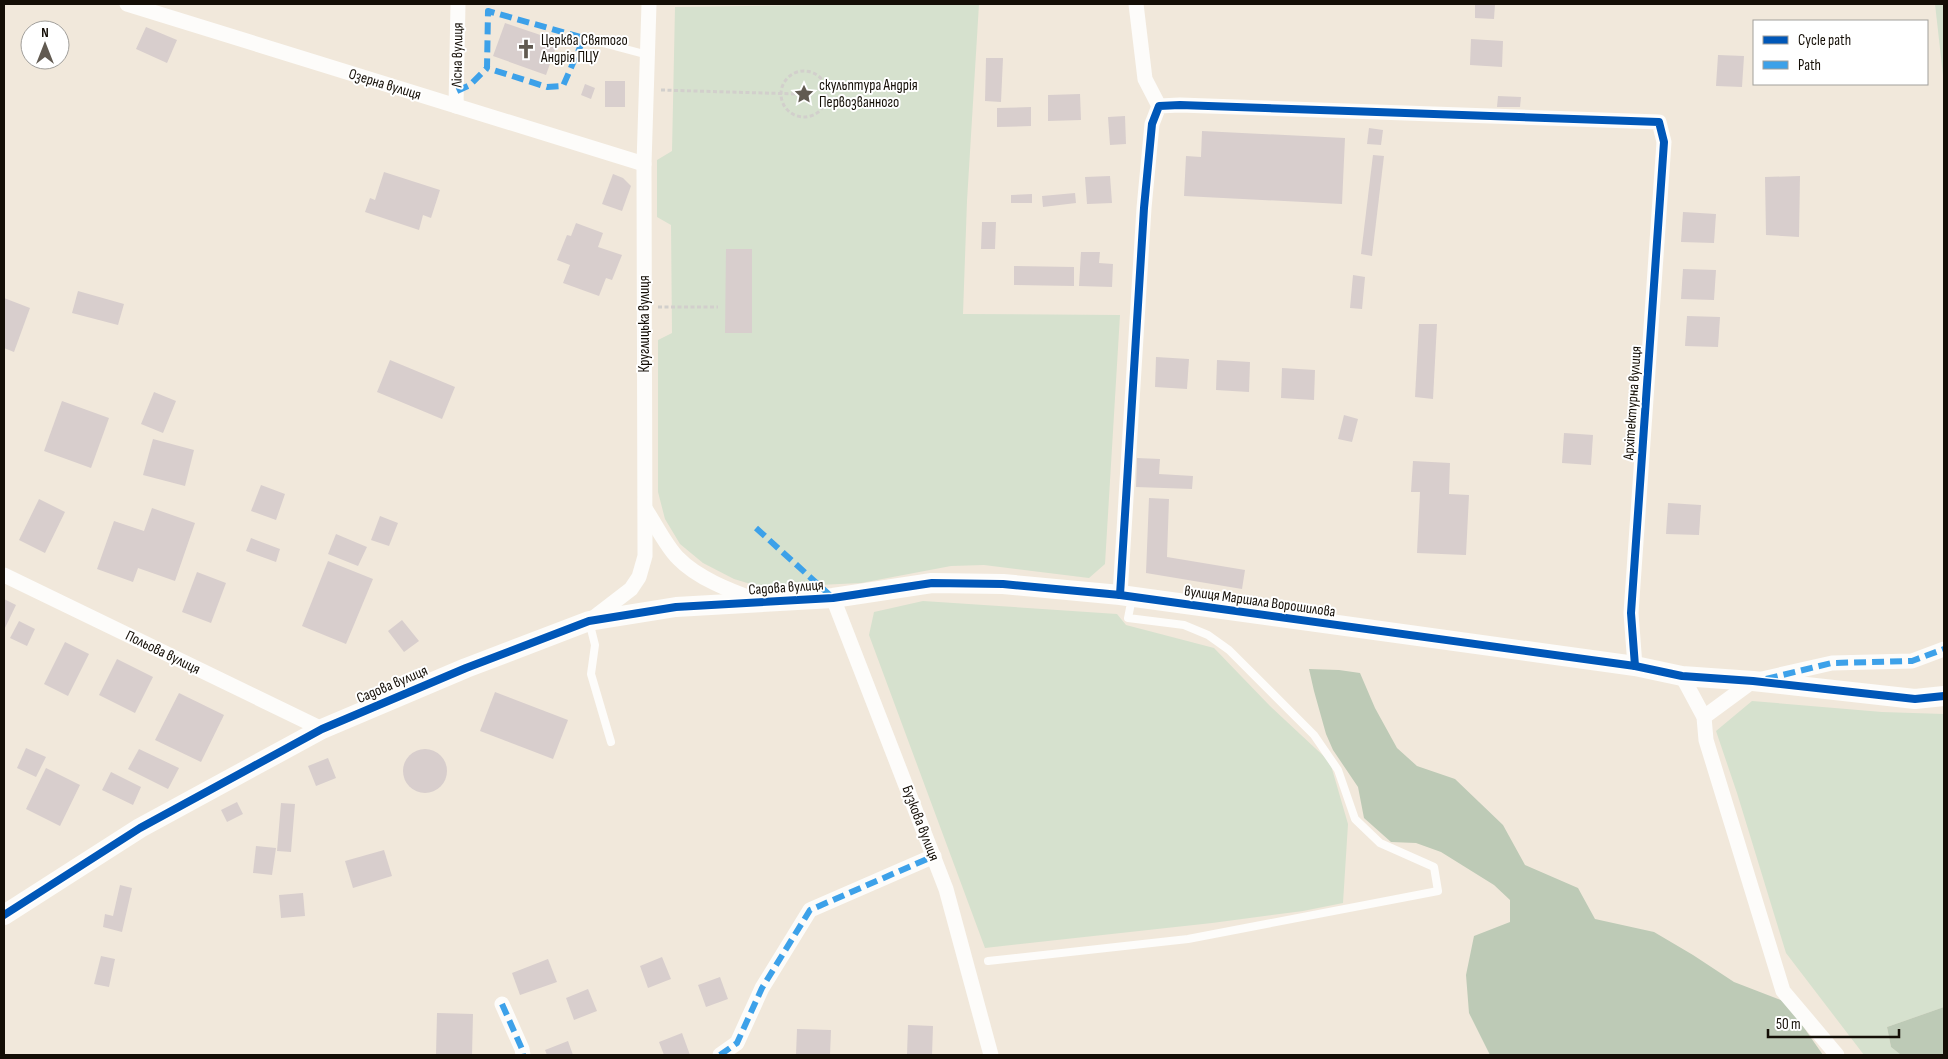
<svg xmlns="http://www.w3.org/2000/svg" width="1948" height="1059" font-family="'Sofia Sans Condensed',sans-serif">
<rect width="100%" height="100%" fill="#f1e8db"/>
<g fill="#d6e1ce">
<polygon points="899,4 979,4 967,201 963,314 1120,315 1105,564 1089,578 984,565 951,566 861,583 776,587 754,585 734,579 703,563 680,544 665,519 658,492 658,340 672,333 671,225 657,217 657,160 672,151 675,7"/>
<polygon points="1935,4 1944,4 1944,84"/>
<polygon points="923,601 1117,614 1126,625 1214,648 1270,706 1330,762 1348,824 1343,903 1303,911 1212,923 985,948 869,635 874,612"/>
<polygon points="1752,701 1882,712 1944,714 1944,1007 1887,1027 1891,1047 1901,1055 1864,1055 1786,953 1737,793 1716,731"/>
</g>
<g fill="#bdcab6">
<polygon points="1309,669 1339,670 1360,673 1375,708 1397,748 1417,766 1455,779 1503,825 1525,865 1578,888 1595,919 1654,932 1693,955 1734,982 1786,1002 1823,1055 1490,1055 1469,1013 1466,975 1474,936 1510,922 1510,900 1494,885 1441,852 1416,843 1391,842 1364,818 1358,787 1333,750 1326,734 1314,691"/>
<polygon points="1944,1007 1944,1055 1901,1055 1891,1047 1887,1027"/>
</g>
<g fill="#d8cecd">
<polygon points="1475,4 1495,4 1494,19 1475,18"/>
<polygon points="505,23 558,41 546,75 493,56"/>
<polygon points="146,27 177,40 167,63 136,49"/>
<polygon points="1471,39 1503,41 1502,67 1470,65"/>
<polygon points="1718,55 1744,56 1742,87 1716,86"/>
<polygon points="986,58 1003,58 1001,102 985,101"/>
<rect x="605" y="81" width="20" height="26"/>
<polygon points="585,84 595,88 591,99 581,95"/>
<polygon points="1080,94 1081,120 1048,121 1048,95"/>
<polygon points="1498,96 1521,97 1520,107 1497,107"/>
<polygon points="1031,107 1031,126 997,127 997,108"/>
<polygon points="1125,116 1126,144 1110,145 1108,117"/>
<polygon points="1369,128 1383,130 1381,145 1367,144"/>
<polygon points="1202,131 1345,138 1342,204 1184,196 1186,156 1201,157"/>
<polygon points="1373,155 1384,156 1372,256 1361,254"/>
<polygon points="384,172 440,190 431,218 423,215 419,230 365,212 370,198 375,200"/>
<polygon points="613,174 623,178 631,186 622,211 602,204"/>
<polygon points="1110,176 1112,203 1087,204 1085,177"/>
<polygon points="1800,176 1799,237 1766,235 1765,177"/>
<polygon points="1075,193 1076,203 1043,207 1042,196"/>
<polygon points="1032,194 1032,203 1011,203 1011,195"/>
<polygon points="1683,212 1716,214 1714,243 1681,242"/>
<polygon points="982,222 996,222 995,249 981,249"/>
<polygon points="576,223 603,233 598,247 622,255 612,280 606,278 599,296 563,283 570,265 557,260 567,235 571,236"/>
<polygon points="726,249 752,249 752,333 725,333"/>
<polygon points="1081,252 1100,252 1099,263 1113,264 1112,287 1079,286"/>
<polygon points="1014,266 1074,267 1074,286 1014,285"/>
<polygon points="1683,269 1716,270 1714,300 1681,299"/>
<polygon points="1353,275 1365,277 1362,309 1350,308"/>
<polygon points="78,291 124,304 118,325 72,313"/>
<polygon points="4,298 30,308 14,352 4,348"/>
<polygon points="1687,316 1720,317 1718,347 1685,346"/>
<polygon points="1419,324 1437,324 1433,399 1415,397"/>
<polygon points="1156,357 1189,359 1187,389 1155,387"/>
<polygon points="390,360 455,387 442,419 377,392"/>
<polygon points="1217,360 1250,362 1249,392 1216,390"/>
<polygon points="1282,368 1315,370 1314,400 1281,398"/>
<polygon points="154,392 176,401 163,433 141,424"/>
<polygon points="62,401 109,418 91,468 44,451"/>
<polygon points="1344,415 1358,419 1352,442 1338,439"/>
<polygon points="1564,433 1593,435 1591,465 1562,463"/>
<polygon points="153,439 194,450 185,486 143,475"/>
<polygon points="1137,458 1160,459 1159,474 1193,476 1192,489 1136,487"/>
<polygon points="1413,461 1450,463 1449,494 1469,495 1466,555 1417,553 1420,492 1411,492"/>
<polygon points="261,485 285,494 276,520 251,511"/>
<polygon points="1149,498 1169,499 1167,557 1245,570 1242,589 1146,573"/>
<polygon points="39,499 65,512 45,553 19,540"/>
<polygon points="1668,503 1701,505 1699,535 1666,534"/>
<polygon points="152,508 195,523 175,581 138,568 133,582 97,569 114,521 144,531"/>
<polygon points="380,516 398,523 389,546 371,540"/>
<polygon points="336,534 367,547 358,566 328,554"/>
<polygon points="251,538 280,549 276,562 246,551"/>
<polygon points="328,561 373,579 346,644 302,626"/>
<polygon points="197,572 226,583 211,623 182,612"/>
<polygon points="4,599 16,605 4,630"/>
<polygon points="402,620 419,641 404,652 388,631"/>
<polygon points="19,621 35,629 27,646 10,638"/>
<polygon points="65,642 89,654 68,696 44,684"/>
<polygon points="117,659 153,677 135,713 99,695"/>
<polygon points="495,692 568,720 553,759 480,731"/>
<polygon points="179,693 224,715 201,762 155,740"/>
<polygon points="26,748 46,757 36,777 17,768"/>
<circle cx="425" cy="771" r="22"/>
<polygon points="139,749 179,768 168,789 128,769"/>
<polygon points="328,758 336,778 316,786 308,766"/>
<polygon points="46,768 80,785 60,826 26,809"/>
<polygon points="111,772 141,787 133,805 102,790"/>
<polygon points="237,802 243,814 227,822 221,810"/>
<polygon points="281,803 295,804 291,852 277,851"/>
<polygon points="256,846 276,848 272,875 253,873"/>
<polygon points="384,850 392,876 353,888 345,861"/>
<polygon points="120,885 132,888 122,932 103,927 105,914 113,916"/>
<polygon points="303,893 305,916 281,918 279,895"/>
<polygon points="101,956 115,959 109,987 94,984"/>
<polygon points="662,957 671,979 648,988 640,966"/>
<polygon points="548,959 557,982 520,995 512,973"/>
<polygon points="720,977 728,999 706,1007 698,985"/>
<polygon points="588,989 597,1011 574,1020 566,998"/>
<polygon points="437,1013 473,1014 472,1055 436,1055"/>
<polygon points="908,1025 933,1026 932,1055 907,1055"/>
<polygon points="797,1029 831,1030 830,1055 796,1055"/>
<polygon points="682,1033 690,1055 664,1055 659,1042"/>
<polygon points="568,1041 573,1055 547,1055 545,1050"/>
</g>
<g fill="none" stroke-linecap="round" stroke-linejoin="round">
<g stroke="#d2cfcc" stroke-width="3" stroke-dasharray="4 2.5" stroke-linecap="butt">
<circle cx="804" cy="94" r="23"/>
<polyline points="661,90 798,94"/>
<polyline points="658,307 718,307"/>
</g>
<g stroke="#fdfcfa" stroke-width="8">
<polyline points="584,38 648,55"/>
<polyline points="589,621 595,645 591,674 611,742"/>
<polyline points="988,961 1188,939 1438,891 1434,867 1380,843 1355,819 1338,770 1314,735 1229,650 1208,635 1184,625 1128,618 1132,598"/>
</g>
<g stroke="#fdfcfa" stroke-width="15">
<polyline points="127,4 644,164"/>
<polyline points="1136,4 1145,79 1159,106"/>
<polyline points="456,106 458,4"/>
<path d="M646,510C656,525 666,546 678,558C697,578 731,591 756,600"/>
<polyline points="4,575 322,729"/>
<polyline points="1120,595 1144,208 1152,124 1159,106 1180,105 1659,122 1664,142 1631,613 1635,666"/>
<polyline points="833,598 946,889 991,1055"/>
<polyline points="592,619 631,589 639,577 645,556 644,164 649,4"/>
<polyline points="1682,676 1704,717 1706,740 1783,991 1837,1055"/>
<polyline points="1704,717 1753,681 1832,663 1912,661 1944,649"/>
<polyline points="502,1004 522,1049 523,1055"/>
<polyline points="720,1055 737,1043 762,988 810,910 934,856"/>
</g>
<polyline stroke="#fdfcfa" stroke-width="20" points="4,915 140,828 322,729 466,668 589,621 676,607 833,598 932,583 1003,584 1120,595 1635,666 1682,676 1753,681 1915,699 1944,696"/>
<g stroke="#3da1e9" stroke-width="6" stroke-dasharray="12 6" stroke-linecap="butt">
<polyline points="457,91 470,85 487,68 488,11 584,38 563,86 547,87 487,68"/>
<polyline points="756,528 833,598"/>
<polyline points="1766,679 1832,663 1912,661 1944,649"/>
<polyline points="502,1004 522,1049 523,1055"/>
<polyline points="720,1055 737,1043 762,988 810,910 934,856"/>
</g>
<defs>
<g id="cycleway">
<polyline points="1120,595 1144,208 1152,124 1159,106 1180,105 1659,122 1664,142 1631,613 1635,666"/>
<polyline points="4,915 140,828 322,729 466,668 589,621 676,607 833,598 932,583 1003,584 1120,595 1635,666 1682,676 1753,681 1915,699 1944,696"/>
</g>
</defs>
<use href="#cycleway" stroke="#fff" stroke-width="11"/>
<use href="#cycleway" stroke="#0057b8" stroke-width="8"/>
</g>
<defs>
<symbol id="church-bare" viewBox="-9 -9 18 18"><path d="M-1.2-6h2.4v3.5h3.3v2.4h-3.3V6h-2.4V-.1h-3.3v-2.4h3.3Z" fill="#615a51" stroke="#fff" stroke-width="2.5" paint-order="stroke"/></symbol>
<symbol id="sight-bare" viewBox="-9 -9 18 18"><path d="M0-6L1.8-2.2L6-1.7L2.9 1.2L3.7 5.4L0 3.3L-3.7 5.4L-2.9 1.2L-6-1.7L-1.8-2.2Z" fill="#615a51" stroke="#fff" stroke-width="2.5" paint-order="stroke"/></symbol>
</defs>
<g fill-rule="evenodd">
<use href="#church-bare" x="512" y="35" width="28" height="28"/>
<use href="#sight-bare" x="790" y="80" width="28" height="28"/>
</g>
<g text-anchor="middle" stroke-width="4" stroke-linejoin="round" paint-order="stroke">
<g font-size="15" fill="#140e06" stroke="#fff" text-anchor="start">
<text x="541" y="45">Церква Святого<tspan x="541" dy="17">Андрія ПЦУ</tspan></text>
<text x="819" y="90">скульптура Андрія<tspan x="819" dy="17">Первозванного</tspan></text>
</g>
<g font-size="15" fill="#140e06" stroke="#fff">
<text transform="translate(457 55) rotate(-89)" y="5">Лісна вулиця</text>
<text transform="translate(385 84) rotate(17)" y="5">Озерна вулиця</text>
<text transform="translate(644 324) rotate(-90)" y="5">Круглицька вулиця</text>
<text transform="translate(1632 403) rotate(-86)" y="5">Архітектурна вулиця</text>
<text transform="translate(786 587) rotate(-4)" y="5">Садова вулиця</text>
<text transform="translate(1260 601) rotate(8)" y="5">вулиця Маршала Ворошилова</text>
<text transform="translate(163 652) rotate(26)" y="5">Польова вулиця</text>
<text transform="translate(392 684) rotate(-23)" y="5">Садова вулиця</text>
<text transform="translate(921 823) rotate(69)" y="5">Бузкова вулиця</text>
</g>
</g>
<rect width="1948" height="1059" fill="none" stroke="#140e06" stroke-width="10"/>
<rect x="1753" y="20" width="175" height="65" fill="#ffffff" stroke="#a19f9b"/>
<rect x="1763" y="36" width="25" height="8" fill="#0057b8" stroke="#a19f9b"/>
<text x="1798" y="45" font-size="15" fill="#140e06">Cycle path</text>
<rect x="1763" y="61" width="25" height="8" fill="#3da1e9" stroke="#a19f9b"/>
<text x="1798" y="70" font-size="15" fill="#140e06">Path</text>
<g transform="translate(45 45)"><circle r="24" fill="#ffffff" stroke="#a19f9b"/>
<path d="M0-4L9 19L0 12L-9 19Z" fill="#615a51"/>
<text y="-8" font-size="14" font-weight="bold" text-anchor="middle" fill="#140e06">N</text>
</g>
<path d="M1768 1029v8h131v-8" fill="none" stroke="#140e06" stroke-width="2.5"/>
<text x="1776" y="1029" font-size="15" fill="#140e06" stroke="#ffffff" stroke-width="4" paint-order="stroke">50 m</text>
</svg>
